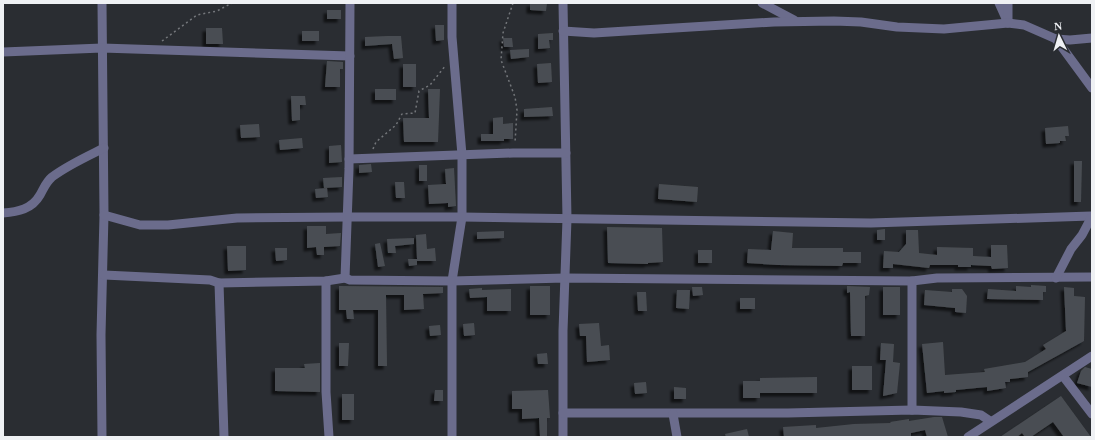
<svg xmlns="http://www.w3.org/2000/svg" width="1095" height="440" font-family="Georgia,serif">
<defs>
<filter id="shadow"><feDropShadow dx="-3.5" dy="3.5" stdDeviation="1" flood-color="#0009"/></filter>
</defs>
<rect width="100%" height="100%" fill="#2a2d32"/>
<g fill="#4a4e53" filter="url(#shadow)">
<polygon points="530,3 547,3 546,11 530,10"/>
<rect x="327" y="10" width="14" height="9"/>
<polygon points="435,25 444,25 444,40 436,41"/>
<polygon points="206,28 222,28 223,44 206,44"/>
<rect x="302" y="31" width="17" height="10"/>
<polygon points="553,33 553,40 549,40 550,48 538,49 538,34"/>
<polygon points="388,36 401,36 403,58 394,59 392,44 365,46 365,37"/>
<polygon points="503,38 512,38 513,47 504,47"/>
<polygon points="529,49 529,57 511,59 510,50"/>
<polygon points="327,61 343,62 343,69 340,69 340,87 325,87"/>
<polygon points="551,63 552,82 538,83 537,64"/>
<rect x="403" y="64" width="13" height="23"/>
<rect x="375" y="89" width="21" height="11"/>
<polygon points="428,89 440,89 438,142 404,142 403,118 429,118"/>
<polygon points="291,96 305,96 306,105 300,105 300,120 292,121"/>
<polygon points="552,107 553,116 524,117 524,109"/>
<polygon points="503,117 503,124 513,123 513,139 504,139 504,141 481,141 481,134 493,134 493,118"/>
<polygon points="259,124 260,137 241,138 240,125"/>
<polygon points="1068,126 1069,136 1065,136 1066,141 1060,141 1060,143 1046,144 1045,128"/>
<polygon points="302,138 303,148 280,150 279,140"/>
<polygon points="341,145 342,162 329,163 329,146"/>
<polygon points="1074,161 1082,161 1081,202 1074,202"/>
<polygon points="371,164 372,172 359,173 359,165"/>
<rect x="419" y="165" width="8" height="16"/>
<polygon points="454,168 456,206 448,207 448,203 429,204 428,185 446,184 445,169"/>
<polygon points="342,177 342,187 324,188 323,178"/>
<polygon points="395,182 404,182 405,198 396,198"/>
<polygon points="659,184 698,187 697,202 658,199"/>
<polygon points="327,188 328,197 316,198 315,189"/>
<polygon points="307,226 326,226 326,234 341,233 340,246 324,247 324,255 317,255 316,247 307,248"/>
<polygon points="607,227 662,228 663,262 648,263 648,264 608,263"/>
<polygon points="885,229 885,240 877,240 877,230"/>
<polygon points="906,230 918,230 919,253 937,255 937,247 973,248 973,256 991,257 991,245 1007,245 1008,268 992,269 991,266 971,265 971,267 958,267 958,265 930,265 929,268 893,264 893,268 883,268 884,251 899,252 906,244"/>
<polygon points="504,231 504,238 477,239 477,232"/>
<polygon points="773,231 793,233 792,248 843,248 843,252 861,252 861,263 843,263 842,266 778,265 747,263 748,249 771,250"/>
<polygon points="426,234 427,249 435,248 436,261 417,261 417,265 409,266 408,259 417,259 416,235"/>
<polygon points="414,238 414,244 395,246 396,253 388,253 387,239"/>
<polygon points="380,243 385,266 378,267 375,244"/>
<polygon points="227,246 246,246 246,270 228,271"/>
<polygon points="275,248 287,248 287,260 276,261"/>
<rect x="698" y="250" width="14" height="13"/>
<polygon points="1031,285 1046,286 1046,292 1043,292 1043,300 987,299 988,289 1016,291 1016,286 1031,287"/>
<polygon points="339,286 443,287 443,293 423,294 424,309 404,310 404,295 386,295 387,366 378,366 378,310 353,310 354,319 347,319 346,310 339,310"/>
<rect x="530" y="286" width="20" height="29"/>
<polygon points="847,286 870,287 869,295 865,296 865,336 851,336 850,292 847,293"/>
<polygon points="692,287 702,287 703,295 693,296"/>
<rect x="883" y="287" width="17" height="28"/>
<polygon points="1064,287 1074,288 1074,296 1085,297 1084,341 1028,372 1028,377 1010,379 1010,382 1005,382 1006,388 987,391 987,387 956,390 956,392 944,393 944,391 927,393 922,344 943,342 945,375 985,372 984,369 1025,362 1046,349 1043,345 1066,331"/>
<polygon points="482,288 482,290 511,289 511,311 487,311 487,297 470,298 469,289"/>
<polygon points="952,289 962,289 967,296 966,313 955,312 955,308 924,305 925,290 952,292"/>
<polygon points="677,290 690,290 689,309 676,308"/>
<polygon points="637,292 646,292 647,311 638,311"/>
<rect x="740" y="298" width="15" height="11"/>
<polygon points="474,323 475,335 464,336 463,324"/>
<polygon points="599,323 601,346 609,345 610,360 587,362 586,336 580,336 579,324"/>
<polygon points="440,325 441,335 430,336 429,326"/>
<polygon points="339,343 349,343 348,366 339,366"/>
<polygon points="881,343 894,344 893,362 900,363 897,393 883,396 886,360 880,360"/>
<polygon points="547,353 548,364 538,364 537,354"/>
<polygon points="320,363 320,392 275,391 275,368 305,368 304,364"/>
<rect x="852" y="366" width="20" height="24"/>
<polygon points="1085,367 1092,369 1092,387 1077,383 1081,371"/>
<polygon points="817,377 817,393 760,393 760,398 743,398 743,381 760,381 760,378"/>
<polygon points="646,382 647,393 635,394 634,383"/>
<polygon points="674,387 686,388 686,399 674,399"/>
<polygon points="435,390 443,390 443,401 434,401"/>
<polygon points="548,390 550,418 547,418 547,437 540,437 539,418 522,419 522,409 512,409 512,391"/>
<rect x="342" y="394" width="12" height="26"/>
<polygon points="1061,396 1091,437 1064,437 1053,422 1031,437 1025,437 1022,433 1017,437 1000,437"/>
<polygon points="934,417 942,417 948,437 927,437 925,430 911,433 911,437 784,437 783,427 816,425 816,428 854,424 891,423 890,422 909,419 909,421"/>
<polygon points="747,429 749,437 726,437 725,434"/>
</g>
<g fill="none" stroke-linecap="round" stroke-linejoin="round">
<g stroke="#74777b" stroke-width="1.5" stroke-dasharray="2 3" stroke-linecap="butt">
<polyline points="513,3 503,33 501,60 515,97 517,110 515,143"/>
<polyline points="162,41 197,15 217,11 232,3"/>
<polyline points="373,149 376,142 396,125 402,114 415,113 419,91 430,85 446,65"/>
</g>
<g stroke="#6b6c8c" stroke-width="9">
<polyline points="102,3 104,215 101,335 102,437"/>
<polyline points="452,3 452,37 462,155 462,217 452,281 452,437"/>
<polyline points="563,3 567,219 563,331 563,437"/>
<polyline points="762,3 794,20"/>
<polyline points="999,3 1008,23"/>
<polyline points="1008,19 1008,3"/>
<polyline points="563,31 594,33 774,22 834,21 861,22 897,27 944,29 1008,23 1024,25 1056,39 1070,40 1092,38"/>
<polyline points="1056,39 1092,88"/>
<polyline points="3,52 102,48 350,56"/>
<polyline points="349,159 513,153 566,153"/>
<path d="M3,213C18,212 32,209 40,195C44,188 46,182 52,177C68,165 86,157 104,148"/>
<polyline points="104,215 140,225 168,225 237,218 347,217 462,217 871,223 1091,216"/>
<polyline points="104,275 210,280 219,283 326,281 345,278 350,280 452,281 565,278 912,281 937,278 1092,277"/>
<polyline points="345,278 349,169 350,3"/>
<polyline points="1056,278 1071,249 1082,235 1091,218"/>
<polyline points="326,281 326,392 329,437"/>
<polyline points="912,281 912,410"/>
<polyline points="219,283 224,437"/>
<polyline points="1063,376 1092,414"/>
<polyline points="563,413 788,413 912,410 961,412 981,415 990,421"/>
<polyline points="673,414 677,437"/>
<polyline points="968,437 1092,356"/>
</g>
</g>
<rect width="1095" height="440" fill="none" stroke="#eff1f4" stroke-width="8"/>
<g transform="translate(1059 36) rotate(355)" stroke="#2a2d32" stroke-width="3" paint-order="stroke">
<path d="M0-3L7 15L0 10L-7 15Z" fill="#eff1f4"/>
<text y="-6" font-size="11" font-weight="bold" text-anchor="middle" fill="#eff1f4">N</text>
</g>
</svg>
